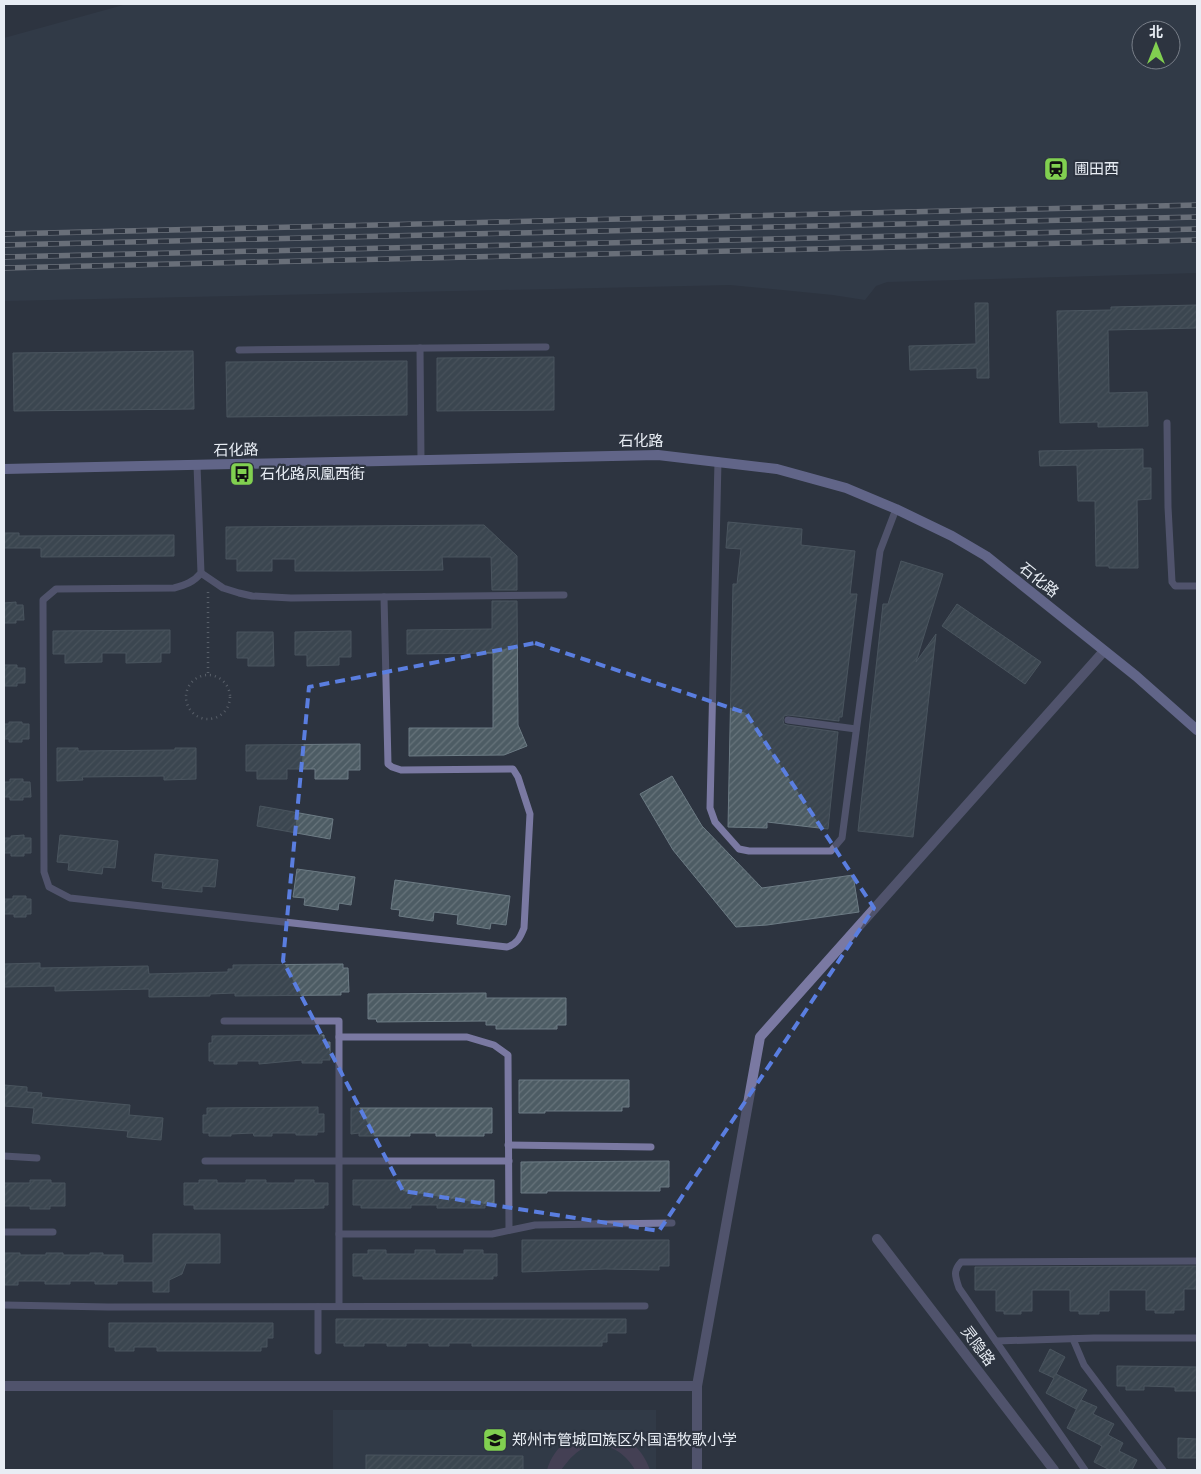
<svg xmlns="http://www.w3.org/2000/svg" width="1201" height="1474" font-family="'IBM Plex Sans','Noto Sans SC',sans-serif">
<defs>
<pattern id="building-hatch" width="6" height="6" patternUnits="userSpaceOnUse" patternTransform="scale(1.25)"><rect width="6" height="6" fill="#4d5c64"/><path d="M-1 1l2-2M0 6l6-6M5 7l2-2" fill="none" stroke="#67747b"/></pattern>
</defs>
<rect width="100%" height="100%" fill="#2d3440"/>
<g fill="#364051" fill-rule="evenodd">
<path d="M127,4H1197V273L887,282L876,286L865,300L833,295L730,285L4,301V38ZM1141,30H1171V60H1141Z"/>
<rect x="333" y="1410" width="323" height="60"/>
</g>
<path fill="#604e6e" d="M599,1432C625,1435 641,1445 650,1470H635C623,1448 595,1435 574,1455C569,1459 565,1465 561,1470H547C555,1444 573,1434 599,1432Z"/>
<g fill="url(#building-hatch)" stroke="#6c7b84">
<polygon points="975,303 988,303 989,378 977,378 977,368 910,370 909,346 976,344"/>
<polygon points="1197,305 1197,328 1108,330 1109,393 1147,392 1148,426 1098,427 1098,422 1060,423 1057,311 1111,310 1111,307"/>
<polygon points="193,351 194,409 14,411 13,353"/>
<polygon points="554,357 554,410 437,411 437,358"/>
<polygon points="407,361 407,415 227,417 226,362"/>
<polygon points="1143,449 1143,468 1151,468 1151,499 1137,500 1138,568 1109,568 1109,566 1096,566 1095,501 1078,501 1077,465 1040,466 1039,451"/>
<polygon points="728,522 802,529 801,545 855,551 850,594 857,594 842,717 839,717 839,721 788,715 784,716 783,720 784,724 787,725 838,732 828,829 767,822 767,828 728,827 733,584 737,584 741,549 726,548"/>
<polygon points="484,525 517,556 517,590 492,590 491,557 442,557 443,570 354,571 295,571 295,559 272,559 272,571 237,571 237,559 226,559 226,527"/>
<polygon points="4,533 19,533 19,536 174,535 174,556 41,557 41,548 4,548"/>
<polygon points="901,561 943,574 916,662 936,634 913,837 858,831 883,604 888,604"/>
<polygon points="492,601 517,601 518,725 527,746 504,755 409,756 409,728 493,728 493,653 407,654 407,630 492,629"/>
<polygon points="16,602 16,605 23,605 24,620 16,620 16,623 4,623 4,603"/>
<polygon points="957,604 1041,662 1025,684 942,626"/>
<polygon points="170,630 170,653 161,653 161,662 126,663 126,653 102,653 102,662 65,663 65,654 53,654 53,631"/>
<polygon points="351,631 351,657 339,657 339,665 307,666 307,655 295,655 295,632"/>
<polygon points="237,632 273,632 274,666 248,666 248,658 237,658"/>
<polygon points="4,665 17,665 17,668 25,668 25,683 17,683 17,686 4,686"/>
<polygon points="9,722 22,722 22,724 29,724 29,739 22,739 22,742 9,742 9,739 4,739 4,724 9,724"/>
<polygon points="360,744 360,770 348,770 348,779 315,779 315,769 287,769 287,779 257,779 257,771 246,771 246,745"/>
<polygon points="57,748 78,748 78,751 175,750 175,748 196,748 196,779 164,780 164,776 82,777 83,780 57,781"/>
<polygon points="672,776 702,826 762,888 853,875 859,912 767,925 736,927 673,850 640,794"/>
<polygon points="10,779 23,779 23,782 30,782 31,797 23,797 23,800 10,800 10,797 4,797 4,782 10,782"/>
<polygon points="260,806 333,819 330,839 257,826"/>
<polygon points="24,835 24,838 31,838 31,853 24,853 24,856 11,856 11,853 4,853 4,838 11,838 11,836"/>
<polygon points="60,835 118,841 115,868 103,867 102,874 68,870 69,863 57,862"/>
<polygon points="155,854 218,860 215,887 202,886 202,892 162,888 163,882 152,881"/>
<polygon points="297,869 355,877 351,905 339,903 338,910 304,905 305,898 293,897"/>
<polygon points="395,880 510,896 506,925 491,923 490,929 457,924 458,915 434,912 433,921 399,916 400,910 391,909"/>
<polygon points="13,896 26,896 26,899 31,899 31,914 26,914 26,917 14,917 14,914 4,914 4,899 13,899"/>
<polygon points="40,963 40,968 148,966 149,974 228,972 228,969 233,969 233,965 343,964 343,968 348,968 349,992 341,992 341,995 235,996 235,993 210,994 210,996 149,997 149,989 55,991 55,986 4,987 4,964"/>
<polygon points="486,993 486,998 566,998 566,1025 557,1025 557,1029 496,1029 496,1025 486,1025 486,1021 377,1022 376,1019 368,1019 368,994"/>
<polygon points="324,1035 324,1042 330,1042 330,1060 322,1060 322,1063 302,1063 302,1060 259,1064 259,1061 237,1061 237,1064 214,1064 214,1061 209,1061 209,1043 212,1043 212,1036"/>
<polygon points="519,1080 629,1080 629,1107 622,1107 622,1111 545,1111 545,1113 519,1113"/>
<polygon points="4,1085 27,1087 27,1092 42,1093 41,1097 130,1105 129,1115 163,1118 161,1140 127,1137 128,1131 32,1123 34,1108 4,1106"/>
<polygon points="318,1107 318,1114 324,1114 324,1132 317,1132 317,1135 296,1135 296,1133 272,1133 272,1136 254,1136 253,1133 231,1134 231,1136 209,1136 209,1133 203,1133 203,1115 207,1115 207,1108"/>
<polygon points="351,1108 492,1108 492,1133 484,1133 484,1136 436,1136 436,1133 410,1133 410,1136 359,1136 359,1133 351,1134"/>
<polygon points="669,1161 669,1187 660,1187 660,1191 547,1191 547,1193 521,1193 521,1162"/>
<polygon points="30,1180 51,1180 51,1183 65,1183 65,1206 50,1206 50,1209 30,1209 30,1206 4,1206 4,1183 30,1183"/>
<polygon points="199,1180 217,1180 217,1183 246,1183 246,1180 266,1180 266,1183 295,1183 295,1180 314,1180 314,1183 328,1183 328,1205 324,1205 324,1208 274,1209 194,1209 194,1205 184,1205 184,1183 199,1183"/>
<polygon points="353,1180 494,1180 494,1205 485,1205 485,1208 437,1208 437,1205 411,1205 411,1208 361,1208 361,1205 353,1205"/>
<polygon points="153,1234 220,1234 220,1263 186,1263 182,1274 169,1280 169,1292 153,1292 153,1281 117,1281 117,1284 95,1284 95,1281 70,1281 70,1284 45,1284 45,1281 18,1281 18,1285 4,1285 4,1253 20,1253 20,1255 46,1255 46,1253 63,1253 63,1255 90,1255 90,1253 103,1253 103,1255 123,1255 123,1263 153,1263"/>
<polygon points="522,1240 669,1240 669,1266 659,1266 659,1270 605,1269 522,1272"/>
<polygon points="368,1250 386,1250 386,1254 415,1254 415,1250 435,1250 435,1254 464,1254 464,1250 483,1250 483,1254 497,1254 497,1276 493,1276 493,1279 363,1279 363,1276 353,1276 353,1254 368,1254"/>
<polygon points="1197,1266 1197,1289 1184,1289 1184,1310 1174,1310 1174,1313 1155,1313 1155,1310 1146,1310 1146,1290 1109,1290 1109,1311 1099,1311 1099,1314 1079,1314 1079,1311 1070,1311 1070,1290 1032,1290 1032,1311 1021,1311 1021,1314 1004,1314 1004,1311 996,1311 996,1290 975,1290 975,1267"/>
<polygon points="336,1319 626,1319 626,1333 607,1333 607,1342 602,1342 602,1346 472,1346 472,1343 449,1343 449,1346 429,1346 429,1343 406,1343 406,1346 387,1346 387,1343 364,1343 364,1346 344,1346 344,1343 336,1343"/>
<polygon points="109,1323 273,1323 273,1338 267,1338 267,1347 261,1347 261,1351 157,1351 157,1347 134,1347 134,1351 115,1351 115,1347 109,1347"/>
<polygon points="1050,1349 1065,1357 1056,1374 1087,1390 1076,1409 1046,1393 1054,1378 1039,1371"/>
<polygon points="1117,1366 1197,1367 1197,1391 1175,1391 1175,1387 1144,1386 1144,1390 1126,1390 1126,1386 1117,1386"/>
<polygon points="1081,1400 1097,1407 1093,1414 1114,1424 1108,1435 1123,1443 1119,1451 1137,1460 1132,1470 1110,1470 1094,1462 1102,1446 1067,1428"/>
<polygon points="1178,1438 1197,1439 1197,1458 1178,1458"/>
<polygon points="366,1455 523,1456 523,1470 366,1470"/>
</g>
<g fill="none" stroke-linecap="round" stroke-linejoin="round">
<g stroke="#8c929c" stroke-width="2.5" stroke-dasharray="1 4" stroke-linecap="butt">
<polyline points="208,592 208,675"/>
<circle cx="208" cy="697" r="22"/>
</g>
<g stroke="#7a79a2" stroke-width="7">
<polyline points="420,348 421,460"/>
<polyline points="239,350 546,347"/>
<polyline points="1167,423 1168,507 1172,582 1175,586 1197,586"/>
<polyline points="718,461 710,808 715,822 739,849 749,851 831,851 842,838 880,551 896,509"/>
<path d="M197,465L201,573C194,582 185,585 174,588L56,589L43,600L44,872L49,887L70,898L507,947C517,944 520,938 524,928L530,814L518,777L513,769L401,770L392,767L388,764L384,597"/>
<polyline points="201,573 223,588 239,593 252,596 291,598 564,595"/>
<polyline points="788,720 856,729"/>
<polyline points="224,1021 339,1021 339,1306"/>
<polyline points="339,1037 467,1037 494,1045 508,1055 509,1230"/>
<polyline points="508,1145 651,1147"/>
<polyline points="4,1156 37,1158"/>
<polyline points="205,1161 509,1161"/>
<polyline points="4,1232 53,1232"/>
<polyline points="339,1234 492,1234 535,1225 672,1223"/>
<polyline points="4,1305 108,1307 645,1306"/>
<polyline points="318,1307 318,1351"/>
<polyline points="1073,1339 1084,1365 1163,1470"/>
<polyline points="996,1341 1094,1338 1197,1338"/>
<path d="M1085,1470L959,1288C955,1276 953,1271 961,1262L1197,1261"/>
</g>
<g stroke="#7a79a2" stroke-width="10">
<polyline points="877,1239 1054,1470"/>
<polyline points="4,1386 697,1386"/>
<polyline points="697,1470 697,1386 760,1037 1104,651"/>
</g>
<polyline stroke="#a1a0e1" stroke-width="10" points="4,469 658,455 777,469 846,488 896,509 952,536 986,556 1136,676 1197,730"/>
<defs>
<g id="rail">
<polyline points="4,234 1197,205"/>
<polyline points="4,245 1197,217"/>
<polyline points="4,257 1197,229"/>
<polyline points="4,268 1197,240"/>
</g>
</defs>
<use href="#rail" stroke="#b1b6bf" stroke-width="5.5"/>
<use href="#rail" stroke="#2d3440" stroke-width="4" stroke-dasharray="11" stroke-linecap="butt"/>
</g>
<path d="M0 0H1201V1474H0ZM535,643L746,713L874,908L659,1231L403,1191L283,961L309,687Z" fill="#2d3440" fill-opacity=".55" fill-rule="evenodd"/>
<path fill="none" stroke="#5a7ee0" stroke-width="4" stroke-dasharray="10 6" stroke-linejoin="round" d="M535,643L746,713L874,908L659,1231L403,1191L283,961L309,687Z"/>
<defs>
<symbol id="station-square" viewBox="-11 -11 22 22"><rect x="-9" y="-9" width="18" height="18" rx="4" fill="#81d050" stroke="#2d3440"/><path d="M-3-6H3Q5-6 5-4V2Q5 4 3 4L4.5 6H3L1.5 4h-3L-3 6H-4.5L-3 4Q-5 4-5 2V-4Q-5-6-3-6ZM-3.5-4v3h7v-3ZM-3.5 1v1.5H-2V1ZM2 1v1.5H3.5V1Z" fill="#111"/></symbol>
<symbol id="bus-square" viewBox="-11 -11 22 22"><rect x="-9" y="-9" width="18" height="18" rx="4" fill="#81d050" stroke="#2d3440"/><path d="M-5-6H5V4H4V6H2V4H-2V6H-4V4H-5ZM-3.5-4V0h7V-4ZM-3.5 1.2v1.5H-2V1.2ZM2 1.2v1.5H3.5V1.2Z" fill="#111"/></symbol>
<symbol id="school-square" viewBox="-11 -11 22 22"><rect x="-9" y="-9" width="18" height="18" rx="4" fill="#81d050" stroke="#2d3440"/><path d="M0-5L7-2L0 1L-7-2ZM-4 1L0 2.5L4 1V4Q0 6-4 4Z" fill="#111"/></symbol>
</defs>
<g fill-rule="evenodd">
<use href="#station-square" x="1042" y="155" width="28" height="28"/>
<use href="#bus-square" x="228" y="460" width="28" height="28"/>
<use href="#school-square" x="481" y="1426" width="28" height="28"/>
</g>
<g text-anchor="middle" stroke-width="4.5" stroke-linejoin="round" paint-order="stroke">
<g font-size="15" fill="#e8edf4" stroke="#2d3440" text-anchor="start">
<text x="1074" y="174">圃田西</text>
<text x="260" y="479">石化路凤凰西街</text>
<text x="512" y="1445">郑州市管城回族区外国语牧歌小学</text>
</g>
<g font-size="15" fill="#e8edf4" stroke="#2d3440">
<text x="641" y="446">石化路</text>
<text transform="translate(236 450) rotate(-1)" y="5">石化路</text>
<text transform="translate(1039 580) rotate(39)" y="5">石化路</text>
<text transform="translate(978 1346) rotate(53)" y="5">灵隐路</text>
</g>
</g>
<rect width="1201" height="1474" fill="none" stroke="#e8edf4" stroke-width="10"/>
<g transform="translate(1156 45)"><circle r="24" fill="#2d3440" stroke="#787e88"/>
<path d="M0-4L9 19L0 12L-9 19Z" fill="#81d050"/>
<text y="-8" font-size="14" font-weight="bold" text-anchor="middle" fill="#e8edf4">北</text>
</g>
</svg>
